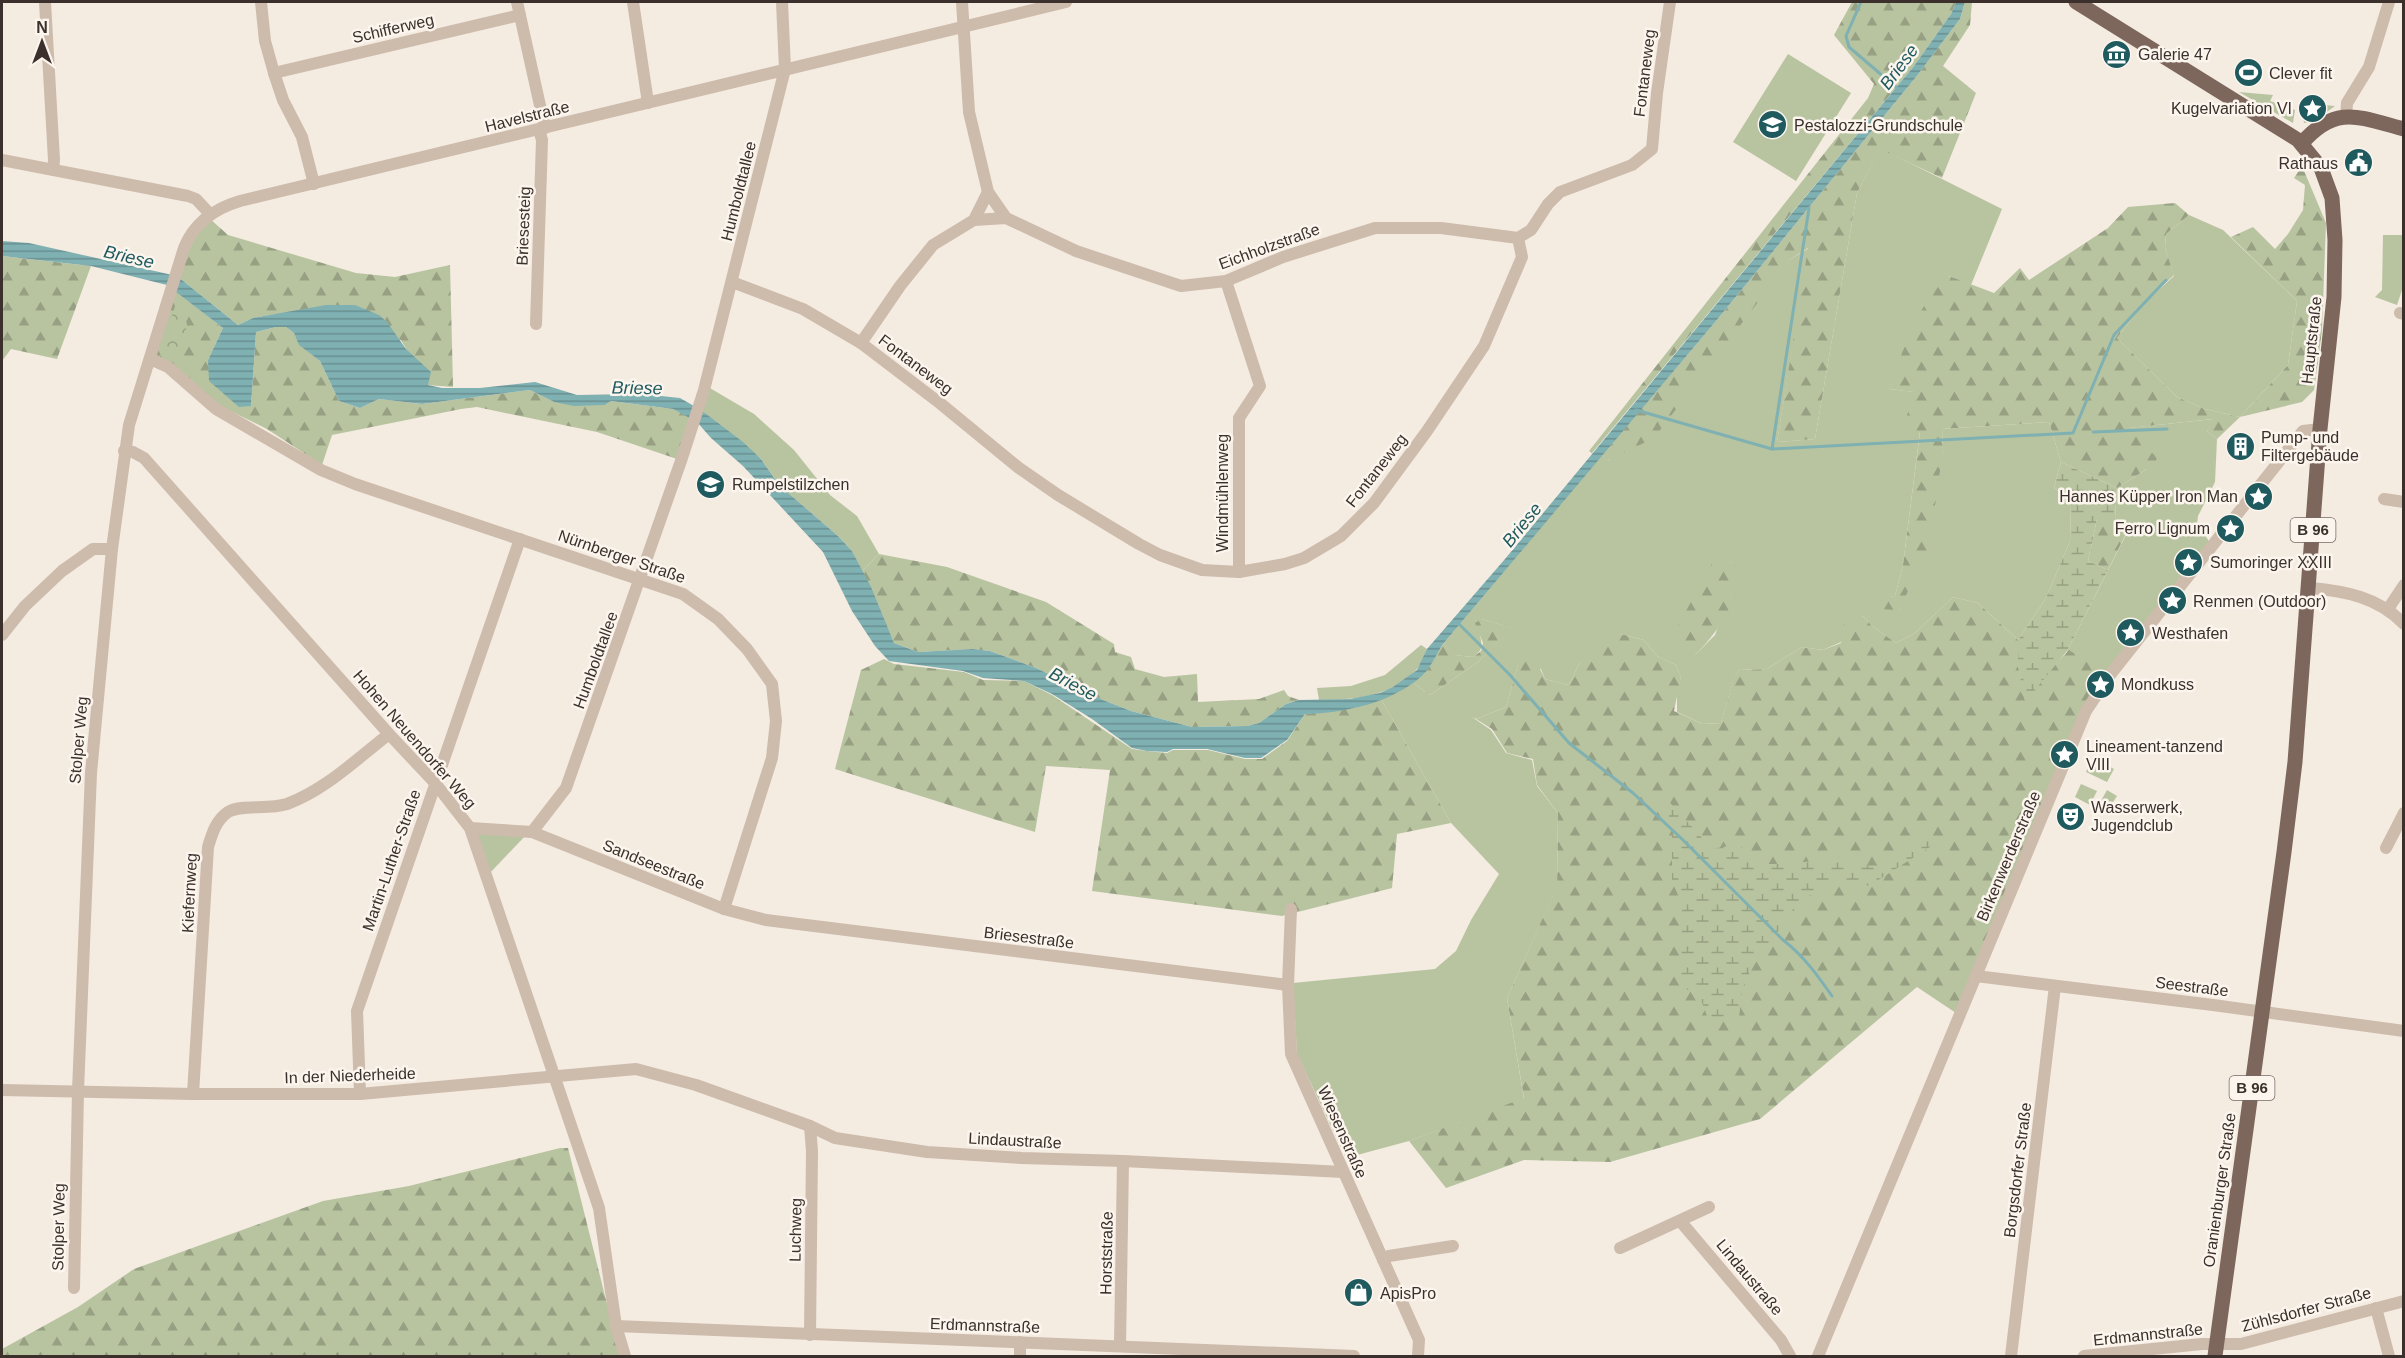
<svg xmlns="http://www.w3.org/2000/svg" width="2405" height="1358" font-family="Arial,sans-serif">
<defs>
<pattern id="forest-firs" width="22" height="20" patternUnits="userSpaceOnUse" patternTransform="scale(1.5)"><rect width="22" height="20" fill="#b8c4a0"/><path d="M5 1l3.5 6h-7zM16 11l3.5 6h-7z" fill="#97a083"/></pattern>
<pattern id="wetland-marsh" width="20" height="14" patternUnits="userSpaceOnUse" patternTransform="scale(1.5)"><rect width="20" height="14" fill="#b8c4a0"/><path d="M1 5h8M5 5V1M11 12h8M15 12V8" fill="none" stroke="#97a083"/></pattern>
<pattern id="park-crowns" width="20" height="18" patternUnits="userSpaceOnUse" patternTransform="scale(1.5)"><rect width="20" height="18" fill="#b8c4a0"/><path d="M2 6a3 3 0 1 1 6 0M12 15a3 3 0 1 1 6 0" fill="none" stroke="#97a083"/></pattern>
<pattern id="water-rules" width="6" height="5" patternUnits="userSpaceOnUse" patternTransform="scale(1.5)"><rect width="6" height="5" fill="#7fb0b2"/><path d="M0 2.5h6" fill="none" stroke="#699091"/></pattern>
</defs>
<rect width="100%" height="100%" fill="#f4ebe1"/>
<g fill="#b8c4a0" fill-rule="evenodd">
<polygon points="1788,54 1851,93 1796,181 1733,142"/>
<polygon points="2239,92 2273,95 2270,101 2295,110 2293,123"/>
<polygon points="2312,104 2335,106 2314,121 2304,123 2302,106"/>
<path d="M1880,148L2002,209L1971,285L1949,276L1889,389L1915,392L1903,432L1920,431L1903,565L1895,596L1876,600L1899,610L1943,450L1942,429L2049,422L2061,462L2054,487L2071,504L2070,541L2046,598L2018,640L1978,603L1953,597L1915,633L1896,643L1871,625L1863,616L1841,642L1823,650L1802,647L1767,669L1739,670L1733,682L1721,723L1703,724L1677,712V692L1681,677L1676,665L1657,656L1644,640L1621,634L1579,664L1569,685L1545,679L1541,669L1518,665L1506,707L1476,719L1472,717L1491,730L1506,753L1532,760L1537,786L1558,813L1557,887L1507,998L1524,1099L1409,1141L1346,1158L1297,1054L1293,983L1435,969L1456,951L1471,920L1499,874L1451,823L1381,699L1400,691L1412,682L1430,695L1478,662L1512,628L1482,619C1481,624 1479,630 1480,635C1482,646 1484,649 1473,657L1454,655L1443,644L1602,455L1608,461L1791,259L1809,248L1777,442L1815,439L1857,193ZM1718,555L1739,568L1715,635L1695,655Z"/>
<polygon points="2189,215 2223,230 2297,301 2288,365 2240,417 2205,409 2177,397 2117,338 2143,304 2174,276 2165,248 2166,234"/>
<polygon points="2383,235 2403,235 2403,287 2397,305 2375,297 2382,290"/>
<polygon points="703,384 754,414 794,450 830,495 857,516 879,554 862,571 852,551 838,536 779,485 761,459 701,410"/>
<polygon points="2214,419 2207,431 2217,439 2215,482 2198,516 2197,524 2211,544 2106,675 2067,651 2129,529 2115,519 2117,488 2147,469 2128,428"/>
<path d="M1421,645L1427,649C1424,656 1421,665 1416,670C1392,697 1352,700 1319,700L1317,688L1351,686L1385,675Z"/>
<polygon points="2093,758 2114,769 2107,782 2086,772"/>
<polygon points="2081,784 2097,791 2090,805 2075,797"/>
<polygon points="2107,790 2117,796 2106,813 2097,808"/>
<polygon points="475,832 527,834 488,875"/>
</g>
<g fill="url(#forest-firs)">
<polygon points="1852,2 1956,2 1951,14 1914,66 1592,453 1589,451 1868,98 1874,84 1834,35"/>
<polygon points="1965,2 1972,2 1970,25 1943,66 1976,93 1942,178 1880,149 1857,193 1815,439 1777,442 1808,248 1791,259 1654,438 1607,461 1602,455 1716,321 1916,77 1960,19"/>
<path d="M2302,166L2326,223L2322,331L2314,390L2302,402L2240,417L2217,439L2207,431L2213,419L2129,428L2157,458L2153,468L2147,469L2117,488L2061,462L2049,422L1942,429L1943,450L1929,547L1899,610L1878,609L1876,599L1895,596L1903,565L1920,432H1902L1914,392L1889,389C1904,349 1916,305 1949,276L1994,293L2020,268L2029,280L2108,228L2128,207L2175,203L2189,215L2166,234L2165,248L2174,275L2143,304L2117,338L2177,397L2205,409L2240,417L2288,365L2297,301L2231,237L2253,227L2275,249L2288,234L2303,210L2305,185L2294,178Z"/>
<polygon points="209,218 228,235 356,273 395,277 450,265 453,387 427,385 401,340 277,314 253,318 238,325 177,276 186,250"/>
<polygon points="2,256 91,266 57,359 11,349 2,361"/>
<polygon points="173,289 223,328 208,360 251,406 256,332 276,327 286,327 294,333 300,345 320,361 339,401 360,408 379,399 422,404 530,390 554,402 605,405 611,401 673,409 693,419 680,460 597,432 477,407 461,409 332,435 322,465 267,429 208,400 153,359"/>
<polygon points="2097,519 2115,519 2129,528 2108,570 2088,561"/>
<polygon points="879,554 947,567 1046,602 1114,644 1115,652 1131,657 1135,669 1164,677 1197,674 1198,702 1259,699 1284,690 1288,696 1299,700 1286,704 1259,723 1247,726 1192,727 1131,711 1103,700 1036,668 990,651 973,649 918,652 894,643 862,571"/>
<path d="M1717,554L1740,568C1740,601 1717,633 1695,655L1673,635Z"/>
<polygon points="1953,597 1978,603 2018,640 2018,665 2025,696 2069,650 2106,675 1959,1015 1917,987 1760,1119 1610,1162 1524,1160 1446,1188 1409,1141 1524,1098 1507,998 1557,886 1558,813 1537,785 1533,759 1507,753 1492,729 1476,719 1506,707 1518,665 1529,657 1536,661 1545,679 1569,685 1579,664 1606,639 1621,634 1644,640 1657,656 1676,665 1681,677 1674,711 1703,724 1721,723 1733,681 1739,670 1767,669 1802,647 1823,650 1841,643 1844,620 1863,616 1871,625 1896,643 1915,633"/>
<polygon points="1482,619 1513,628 1478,662 1430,695 1412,682 1424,674 1443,644 1455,655 1473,657 1481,651 1483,643 1475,623"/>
<polygon points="884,659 894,664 964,672 983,680 1024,681 1052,695 1132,749 1147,751 1167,753 1173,750 1208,750 1245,759 1262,759 1287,741 1305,714 1353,708 1381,699 1451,823 1397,834 1392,888 1282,916 1092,891 1110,770 1046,766 1035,832 835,769 861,670"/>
<polygon points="560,1148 568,1148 620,1356 2,1356 2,1349 78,1307 134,1269 323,1201 409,1186"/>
</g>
<g fill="url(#wetland-marsh)">
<polygon points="2061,462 2117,488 2115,519 2097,519 2088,561 2108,570 2067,651 2025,702 2018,665 2018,640 2046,598 2070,541 2071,504 2054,487"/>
<polygon points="1663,795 1712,849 1739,844 1756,864 1790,864 1841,857 1859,864 1881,868 1911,845 1936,838 1930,847 1869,886 1854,881 1827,881 1791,911 1772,941 1759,952 1743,987 1739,1017 1717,1021 1707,1016 1700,997 1681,986 1682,905 1672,880 1672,827"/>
</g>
<polygon fill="url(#park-crowns)" points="175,306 182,308 187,324 178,362 160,357"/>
<path fill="url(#water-rules)" d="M1956,2H1965L1960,19L1916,77L1716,321L1443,644C1437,653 1431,667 1423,675C1392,703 1345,713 1305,714L1287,740L1261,758H1245L1207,749H1173L1167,752L1147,751L1132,748L1092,719L1052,694L1024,681L983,678L963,671L889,661L875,646L852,611L823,552L743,466L711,438L697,422L673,409L611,401L605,405L574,406L554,402L530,390L422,404L379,399L360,408L339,401L320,361L299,345L294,333L286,327H276L256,332L251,406L239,407L209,381L208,360L223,328L167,285L91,266L2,256V241L29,243L177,276L238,325L253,318L326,305H355L379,315L387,322L406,349L431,372L428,385L442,388H480L535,382L577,395L642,394L680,398L701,410L743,442L761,459L779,485L838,536L852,551L871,587L894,643L918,652L973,649L990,651L1036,668L1103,700L1131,711L1192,727L1247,726L1259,723L1286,704L1299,700L1350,699L1380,693L1393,687L1417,670L1427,649L1505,559L1914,66L1951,14Z"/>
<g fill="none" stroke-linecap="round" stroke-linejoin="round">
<g stroke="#7fb0b2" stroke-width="3">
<polyline points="1861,2 1846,36 1849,47 1898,89"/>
<polyline points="1636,410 1772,449 2073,433 2114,335 2166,280"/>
<polyline points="2093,432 2167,429"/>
<polyline points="1772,449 1809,208"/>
<path d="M1458,623L1510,675L1569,743L1633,793L1683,840L1783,940C1803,955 1818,976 1832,996"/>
</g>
<g stroke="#cdbbac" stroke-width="12">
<polyline points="45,2 54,160 53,170"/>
<polyline points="261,2 265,41 274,73 283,100 302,137 314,184"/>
<polyline points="517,2 545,128"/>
<polyline points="633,2 648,103"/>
<polyline points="962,2 969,112 988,192 1006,218"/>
<polyline points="274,73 520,15"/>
<polyline points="2346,117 2347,103 2369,67 2389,2"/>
<polyline points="2,160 188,196 196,199 210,214"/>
<polyline points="974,220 1006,218 1076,251 1181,286 1226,281 1283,257 1375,228 1441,228 1518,238"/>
<polyline points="1226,281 1260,386 1239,418 1239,572"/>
<polyline points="732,282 803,309 861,343 941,404 1019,468 1058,495 1139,544 1160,555 1202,570 1239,572 1285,564 1304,558 1341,536 1374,503 1427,431 1484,346 1522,257 1518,238 1531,230 1548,204 1560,192 1632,165 1652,149 1657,93 1670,2"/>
<polyline points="2400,313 2404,314"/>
<polyline points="536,324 542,140 539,130"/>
<polyline points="861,343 900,286 933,245 974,220 988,192"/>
<polyline points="150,359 168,367 216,409 321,470 355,484 683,594 718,619 747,649 772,684 776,721 772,758 724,909"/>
<polyline points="124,451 133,452 144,458 389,734 435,783 470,828 599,1208 616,1326 625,1356"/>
<polyline points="2384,499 2404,502"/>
<path d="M2310,588C2345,591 2378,597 2404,624"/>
<polyline points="2388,609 2404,585"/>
<polyline points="2,635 25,606 62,571 93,549 112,549"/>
<polyline points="470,828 532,832 566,788 682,458 704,390 785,69 782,2"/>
<polyline points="532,832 724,909 766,920 1288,985"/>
<polyline points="2386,848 2404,813"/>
<polyline points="1291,909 1288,985 1291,1054 1419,1340 1418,1356"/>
<polyline points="1976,976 2213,1005 2404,1031"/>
<polyline points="2,1090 193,1094 360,1094 636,1069 696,1085 810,1126 835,1138 927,1152 1022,1158 1123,1161 1343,1172"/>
<path d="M193,1094L208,847C212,834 216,820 228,812C241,804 269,810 287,804C325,790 357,759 389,734"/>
<polyline points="360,1094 357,1011 520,539"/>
<polyline points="810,1126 812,1151 810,1335"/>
<polyline points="1681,1222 1781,1340 1790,1356"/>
<polyline points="1620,1248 1709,1207"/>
<polyline points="1383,1260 1389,1256 1453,1246"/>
<path d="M74,1288L78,1091L91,773L112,549L129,425L184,248C194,223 213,209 240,201L1066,2"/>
<polyline points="2376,1308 2389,1356"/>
<polyline points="616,1326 1354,1356"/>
<polyline points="1120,1346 1123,1161"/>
<polyline points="1020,1356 1020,1342"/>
<polyline points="1818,1356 2086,711 2110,675 2303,431 2320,429"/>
<polyline points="2011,1356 2055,986"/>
<polyline points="2084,1356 2202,1344 2241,1344 2404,1301"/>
</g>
<g stroke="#7d675c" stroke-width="15">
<polyline points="2076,2 2298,140 2321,168 2332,198 2335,240 2334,297 2320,429 2295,762 2284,852 2215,1356"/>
<path d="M2302,143C2336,104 2359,117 2404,129"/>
</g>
</g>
<defs>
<symbol id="museum-disc" viewBox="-11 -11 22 22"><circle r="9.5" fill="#1f5a5e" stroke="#fbf5ee"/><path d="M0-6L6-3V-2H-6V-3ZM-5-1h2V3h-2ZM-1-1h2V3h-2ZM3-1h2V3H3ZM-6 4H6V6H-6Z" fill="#fff"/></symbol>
<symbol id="stadium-disc" viewBox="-11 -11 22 22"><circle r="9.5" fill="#1f5a5e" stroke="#fbf5ee"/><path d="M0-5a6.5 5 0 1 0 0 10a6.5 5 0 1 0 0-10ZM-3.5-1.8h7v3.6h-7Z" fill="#fff"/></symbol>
<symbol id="sight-disc" viewBox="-11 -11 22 22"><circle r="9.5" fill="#1f5a5e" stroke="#fbf5ee"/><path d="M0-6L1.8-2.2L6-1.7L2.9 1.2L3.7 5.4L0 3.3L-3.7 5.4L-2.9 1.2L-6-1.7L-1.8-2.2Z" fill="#fff"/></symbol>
<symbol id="school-disc" viewBox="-11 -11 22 22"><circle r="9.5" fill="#1f5a5e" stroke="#fbf5ee"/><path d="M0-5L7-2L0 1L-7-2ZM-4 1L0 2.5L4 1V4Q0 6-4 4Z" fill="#fff"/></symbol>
<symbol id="civic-disc" viewBox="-11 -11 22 22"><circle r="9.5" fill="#1f5a5e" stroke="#fbf5ee"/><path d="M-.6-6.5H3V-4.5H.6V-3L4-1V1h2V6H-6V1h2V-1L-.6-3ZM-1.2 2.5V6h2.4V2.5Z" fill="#fff"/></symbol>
<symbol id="building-disc" viewBox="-11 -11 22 22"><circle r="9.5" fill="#1f5a5e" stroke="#fbf5ee"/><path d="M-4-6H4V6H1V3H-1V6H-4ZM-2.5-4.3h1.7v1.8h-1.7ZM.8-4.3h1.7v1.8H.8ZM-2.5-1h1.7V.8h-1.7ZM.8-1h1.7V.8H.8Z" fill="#fff"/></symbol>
<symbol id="theatre-disc" viewBox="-11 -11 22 22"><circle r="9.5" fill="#1f5a5e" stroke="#fbf5ee"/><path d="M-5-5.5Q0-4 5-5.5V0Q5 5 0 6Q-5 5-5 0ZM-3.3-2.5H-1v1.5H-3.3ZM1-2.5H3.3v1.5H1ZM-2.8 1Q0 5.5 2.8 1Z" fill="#fff"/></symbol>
<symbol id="shop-disc" viewBox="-11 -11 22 22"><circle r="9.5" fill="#1f5a5e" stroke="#fbf5ee"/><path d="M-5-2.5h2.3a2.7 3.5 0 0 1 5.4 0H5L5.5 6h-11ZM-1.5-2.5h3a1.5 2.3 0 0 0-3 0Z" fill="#fff"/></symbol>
</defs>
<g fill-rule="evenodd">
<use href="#museum-disc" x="2100" y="38" width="33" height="33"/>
<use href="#stadium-disc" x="2232" y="56" width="33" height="33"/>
<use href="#sight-disc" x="2296" y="92" width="33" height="33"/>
<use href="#school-disc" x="1756" y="108" width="33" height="33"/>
<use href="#civic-disc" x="2342" y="146" width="33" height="33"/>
<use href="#building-disc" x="2224" y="430" width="33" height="33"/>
<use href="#school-disc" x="694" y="468" width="33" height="33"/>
<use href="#sight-disc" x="2242" y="480" width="33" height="33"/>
<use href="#sight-disc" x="2214" y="512" width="33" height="33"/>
<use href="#sight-disc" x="2172" y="546" width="33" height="33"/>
<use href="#sight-disc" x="2156" y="584" width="33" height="33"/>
<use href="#sight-disc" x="2114" y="616" width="33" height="33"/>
<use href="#sight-disc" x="2084" y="668" width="33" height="33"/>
<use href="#sight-disc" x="2048" y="738" width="33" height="33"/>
<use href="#theatre-disc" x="2054" y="800" width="33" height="33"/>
<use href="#shop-disc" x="1342" y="1276" width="33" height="33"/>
</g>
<g text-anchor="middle" stroke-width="5" stroke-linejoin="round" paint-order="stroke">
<g fill="#fbf5ee" stroke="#756b66" stroke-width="1.5">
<rect x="2290.5" y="518" width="45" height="24" rx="4.5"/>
<rect x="2229.5" y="1076" width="45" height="24" rx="4.5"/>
</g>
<g font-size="15" font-weight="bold" fill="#3b302b">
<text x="2313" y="535">B 96</text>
<text x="2252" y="1093">B 96</text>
</g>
<g font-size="16" fill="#3b302b" stroke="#fbf5ee">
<text transform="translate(393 28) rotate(-13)" y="6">Schifferweg</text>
<text transform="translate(1644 73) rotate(-83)" y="6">Fontaneweg</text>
<text transform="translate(527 116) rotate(-14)" y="6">Havelstraße</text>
<text transform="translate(738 191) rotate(-76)" y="6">Humboldtallee</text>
<text transform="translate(523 226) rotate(-88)" y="6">Briesesteig</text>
<text transform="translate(1269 246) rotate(-20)" y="6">Eichholzstraße</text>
<text transform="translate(2311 340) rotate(-84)" y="6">Hauptstraße</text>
<text transform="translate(916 364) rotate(37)" y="6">Fontaneweg</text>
<text transform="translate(1376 470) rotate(-52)" y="6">Fontaneweg</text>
<text transform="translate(1222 493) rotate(-90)" y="6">Windmühlenweg</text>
<text transform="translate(622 556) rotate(19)" y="6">Nürnberger Straße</text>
<text transform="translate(595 660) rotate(-70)" y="6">Humboldtallee</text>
<text transform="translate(415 739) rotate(49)" y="6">Hohen Neuendorfer Weg</text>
<text transform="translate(78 740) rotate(-85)" y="6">Stolper Weg</text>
<text transform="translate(2008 856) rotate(-67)" y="6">Birkenwerderstraße</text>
<text transform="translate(391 860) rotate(-71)" y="6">Martin-Luther-Straße</text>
<text transform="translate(654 864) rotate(22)" y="6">Sandseestraße</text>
<text transform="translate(189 893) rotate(-87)" y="6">Kiefernweg</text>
<text transform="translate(1029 937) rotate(7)" y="6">Briesestraße</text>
<text transform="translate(2192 986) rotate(7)" y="6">Seestraße</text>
<text transform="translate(350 1075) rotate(-2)" y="6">In der Niederheide</text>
<text transform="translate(1343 1132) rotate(66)" y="6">Wiesenstraße</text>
<text transform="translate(1015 1140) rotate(3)" y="6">Lindaustraße</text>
<text transform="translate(2017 1170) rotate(-83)" y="6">Borgsdorfer Straße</text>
<text transform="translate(2219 1190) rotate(-82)" y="6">Oranienburger Straße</text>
<text transform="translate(58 1227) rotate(-89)" y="6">Stolper Weg</text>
<text transform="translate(795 1230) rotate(-89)" y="6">Luchweg</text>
<text transform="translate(1106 1253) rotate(-89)" y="6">Horststraße</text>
<text transform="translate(1750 1277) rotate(50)" y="6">Lindaustraße</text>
<text transform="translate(2306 1309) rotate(-15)" y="6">Zühlsdorfer Straße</text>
<text transform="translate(985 1325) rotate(2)" y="6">Erdmannstraße</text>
<text transform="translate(2148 1334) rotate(-6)" y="6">Erdmannstraße</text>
</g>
<g font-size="16" fill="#3b302b" stroke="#fbf5ee" text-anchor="start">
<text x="2138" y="60">Galerie 47</text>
<text x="2269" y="79">Clever fit</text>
<text x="2292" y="114" text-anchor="end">Kugelvariation VI</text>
<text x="1794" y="131">Pestalozzi-Grundschule</text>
<text x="2338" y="169" text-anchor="end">Rathaus</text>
<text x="2261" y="443">Pump- und<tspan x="2261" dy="18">Filtergebäude</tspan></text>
<text x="732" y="490">Rumpelstilzchen</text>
<text x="2238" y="502" text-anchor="end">Hannes Küpper Iron Man</text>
<text x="2210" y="534" text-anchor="end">Ferro Lignum</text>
<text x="2210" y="568">Sumoringer XXIII</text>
<text x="2193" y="607">Renmen (Outdoor)</text>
<text x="2152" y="639">Westhafen</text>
<text x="2121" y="690">Mondkuss</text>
<text x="2086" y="752">Lineament-tanzend<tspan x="2086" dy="18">VIII</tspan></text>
<text x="2091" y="813">Wasserwerk,<tspan x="2091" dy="18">Jugendclub</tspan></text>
<text x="1380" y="1299">ApisPro</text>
</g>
<g font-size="18" font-style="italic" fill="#1f5a5e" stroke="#fbf5ee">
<text transform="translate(1899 67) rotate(-53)" y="6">Briese</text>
<text transform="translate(129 257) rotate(13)" y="6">Briese</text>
<text transform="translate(637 388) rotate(1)" y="6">Briese</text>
<text transform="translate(1522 525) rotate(-51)" y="6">Briese</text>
<text transform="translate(1073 684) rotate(28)" y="6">Briese</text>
</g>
</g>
<rect width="2405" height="1358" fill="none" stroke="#3b302b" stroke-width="6"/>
<g transform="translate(42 42)" stroke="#fbf5ee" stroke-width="4.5" paint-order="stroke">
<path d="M0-4.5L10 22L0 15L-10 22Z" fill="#3b302b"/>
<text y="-9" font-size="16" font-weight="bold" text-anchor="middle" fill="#3b302b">N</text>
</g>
</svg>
